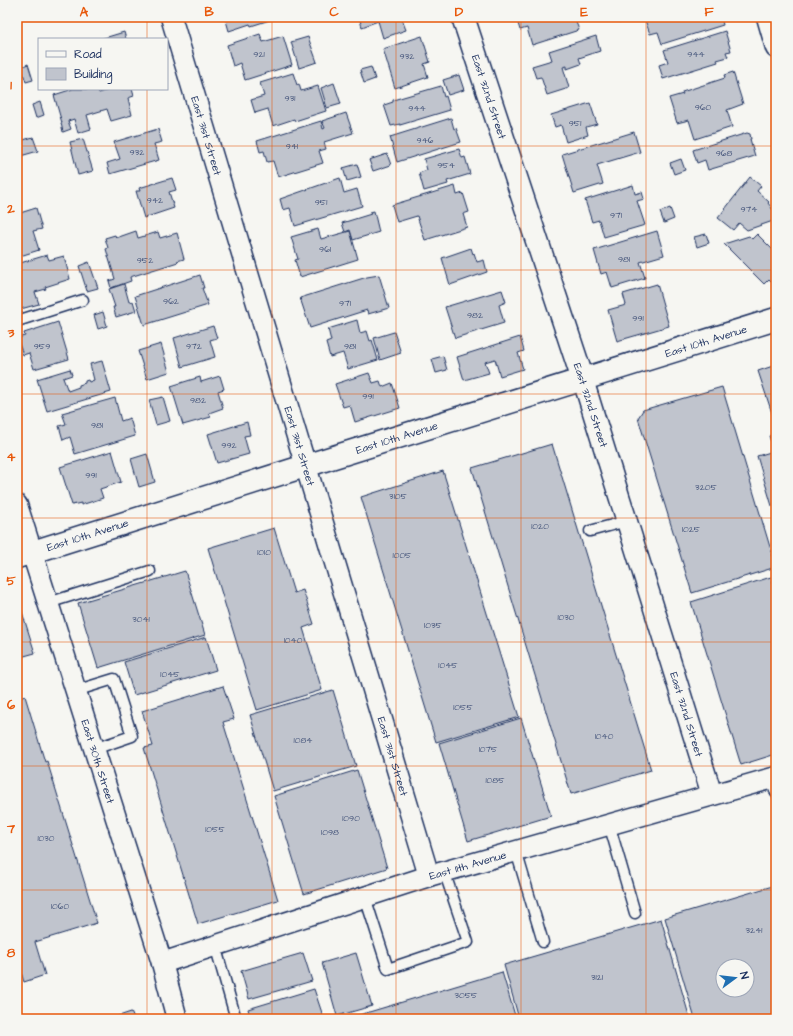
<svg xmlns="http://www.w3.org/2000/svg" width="793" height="1036" font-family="'Architects Daughter',sans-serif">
<rect width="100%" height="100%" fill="#f6f6f2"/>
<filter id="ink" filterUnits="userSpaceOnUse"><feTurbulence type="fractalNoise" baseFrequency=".025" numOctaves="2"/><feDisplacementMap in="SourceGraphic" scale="8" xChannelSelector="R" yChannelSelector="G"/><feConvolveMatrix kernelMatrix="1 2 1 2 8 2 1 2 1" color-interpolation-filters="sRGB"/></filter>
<g filter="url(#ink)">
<g fill="#c0c4cd" stroke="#1b2f5e" fill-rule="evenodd">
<polygon points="225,17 279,17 251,26 250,24 229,31"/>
<polygon points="359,17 401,17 406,30 383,38 378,21 362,27"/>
<polygon points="516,17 574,17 579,30 532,45 527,28 520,30"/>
<polygon points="617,17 633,17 633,18 619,22"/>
<polygon points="654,17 721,17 723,25 662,44 658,32 650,34 645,20"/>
<polygon points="725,31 731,51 726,52 728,57 717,60 718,62 663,79 659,65 668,62 664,50"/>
<polygon points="124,32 126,39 101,39"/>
<polygon points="260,34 263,42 283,36 292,65 245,80 240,63 233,66 227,45"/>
<polygon points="422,36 430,62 424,64 428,77 395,88 383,49"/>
<polygon points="596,36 600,51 579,58 581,64 567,69 567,66 563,67 569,88 547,95 541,77 536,78 532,66 552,60 549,51"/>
<polygon points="308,37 317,62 299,68 291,42"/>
<polygon points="28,64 33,80 26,82 21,67"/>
<polygon points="371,67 375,79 364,83 360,70"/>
<polygon points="733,72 743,104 727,110 732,127 695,139 689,120 677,123 669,98 683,94 682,92 725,78 724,75"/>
<polygon points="293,73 297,85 299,84 301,91 318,86 326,111 295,121 294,119 273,126 268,109 255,113 251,100 264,96 260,83"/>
<polygon points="459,75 464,90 448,95 443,80"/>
<polygon points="334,83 341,104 327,108 321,88"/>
<polygon points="441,86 444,97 446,96 450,110 400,125 400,124 391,126 384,105 393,102 393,100"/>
<polygon points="73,89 98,89 99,93 112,89 132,89 134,96 128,98 132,115 111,121 107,109 87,115 91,129 78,133 74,119 68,121 71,129 63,132 61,123 62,123 54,95"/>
<polygon points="40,102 44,115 36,118 32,105"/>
<polygon points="590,103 597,124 586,127 588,135 566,142 561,125 555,127 551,115"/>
<polygon points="346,113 353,133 324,142 326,149 319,151 323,163 278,177 273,161 267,162 264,151 260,152 257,141 321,121 323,129 325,128 322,121"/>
<polygon points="451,118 454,129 456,128 461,142 397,162 390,137"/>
<polygon points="17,120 21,133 17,134"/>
<polygon points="158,129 162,142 154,144 159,160 110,174 107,163 120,159 114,142"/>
<polygon points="634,132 640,152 597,165 603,184 574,193 562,154"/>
<polygon points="747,133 750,134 751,139 750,139 755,156 708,170 705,160 697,163 693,150"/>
<polygon points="33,137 38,151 17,157 17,142"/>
<polygon points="83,139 93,171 78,175 70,142"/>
<polygon points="459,149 462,158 465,157 470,174 447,181 448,184 424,191 419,173 427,170 424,159"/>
<polygon points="387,154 391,165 373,171 369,160"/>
<polygon points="681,159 685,170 674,174 670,163"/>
<polygon points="357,164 361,177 347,181 343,168"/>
<polygon points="750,177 761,186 757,191 769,202 768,203 776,214 776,220 747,230 739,223 733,230 718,218"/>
<polygon points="172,178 176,190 169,192 174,208 144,218 136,191 140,191 139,188"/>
<polygon points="340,178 344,193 357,189 362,206 295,226 290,208 283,210 280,199"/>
<polygon points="633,185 635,194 642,192 644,199 637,201 645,225 604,237 599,220 592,222 585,200"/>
<polygon points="455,186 457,195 463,193 469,212 463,214 467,227 425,240 417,216 397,222 392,205"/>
<polygon points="36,208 42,229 33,231 39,250 17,257 17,214"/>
<polygon points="670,208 674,219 664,223 660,212"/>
<polygon points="374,211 379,232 353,240 350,230 345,232 342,223 371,214 370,212"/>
<polygon points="318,229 321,239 350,231 358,259 300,277 295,260 298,259 291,237"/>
<polygon points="136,231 138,238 158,232 160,238 177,233 184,259 177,261 178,262 130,277 131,281 111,288 109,281 115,279 106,249 108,248 105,238 115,235 116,238"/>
<polygon points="657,231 664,255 640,262 645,278 612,288 607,272 601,274 594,250"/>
<polygon points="706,234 709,243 697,247 694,237"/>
<polygon points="757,234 776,253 776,286 769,279 764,284 724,244 749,236 752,239"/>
<polygon points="471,248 473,254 474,253 477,262 484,260 487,272 450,285 442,258"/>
<polygon points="47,255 49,260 64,256 70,279 45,287 46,289 35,292 39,304 17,310 17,264"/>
<polygon points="89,262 98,288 87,291 79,266"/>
<polygon points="200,275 204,288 202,288 208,305 144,325 135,296"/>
<polygon points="379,275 389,308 368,314 367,310 310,328 300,298 367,277"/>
<polygon points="124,284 129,302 133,301 136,311 116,317 113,307 115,307 109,289"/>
<polygon points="657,284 669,326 617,341 608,310 626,305 623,294"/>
<polygon points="502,290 506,302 499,305 504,323 455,338 445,307"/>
<polygon points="103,312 107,326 98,329 94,315"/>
<polygon points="357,320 360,333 367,331 370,341 372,340 378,360 348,369 343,353 330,357 326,343 331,341 328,329"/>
<polygon points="58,322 69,359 34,369 29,353 23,355 17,338 25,336 24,333"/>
<polygon points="213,326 217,338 210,340 215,357 182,367 174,338"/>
<polygon points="394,332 401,353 380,360 374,338"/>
<polygon points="520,337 524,351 518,353 523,369 500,376 495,359 485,362 489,373 464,380 457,357"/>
<polygon points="161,344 169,372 147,379 138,351"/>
<polygon points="443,356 447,370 436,373 432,359"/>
<polygon points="102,361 111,392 47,411 37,379 70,369 72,375 63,378 68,391 79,387 79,385 85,383 85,381 88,380 89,382 94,380 90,364"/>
<polygon points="776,365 776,425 758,371"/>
<polygon points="369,373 373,383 380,381 382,387 392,383 400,408 355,422 350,405 343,407 335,384"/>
<polygon points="220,376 224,389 218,391 223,408 209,413 211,417 183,425 171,386 200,377 201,382"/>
<polygon points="722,387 776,567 692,593 638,418 643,410"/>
<polygon points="163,397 170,421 156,425 149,400"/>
<polygon points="115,398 121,421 130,418 135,436 75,454 70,437 63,440 59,426 66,424 62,413"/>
<polygon points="247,422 250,435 244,436 249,454 217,463 208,434"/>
<polygon points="776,433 776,505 772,506 757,456 774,451 769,436"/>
<polygon points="552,444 651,770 571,794 472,468"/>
<polygon points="112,451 121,482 100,489 103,498 81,505 81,503 72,505 60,467"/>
<polygon points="147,454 155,482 139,487 131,459"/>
<polygon points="443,471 519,717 436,742 361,497"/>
<polygon points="274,528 294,593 303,590 314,624 303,628 322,690 257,710 208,548"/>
<polygon points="185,571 205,635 98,668 78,603"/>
<polygon points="771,577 776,593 776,754 741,765 691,602"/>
<polygon points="17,596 35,653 17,658"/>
<polygon points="206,637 216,670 134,695 124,662"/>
<polygon points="223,686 234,719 223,722 278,900 198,924 144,748 153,746 142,711"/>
<polygon points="333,690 356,766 273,791 250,715"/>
<polygon points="25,696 45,762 47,761 97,923 35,942 45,975 24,982 17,959 17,699"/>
<polygon points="521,718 551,816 468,841 439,743"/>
<polygon points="357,770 387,868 304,894 274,796"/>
<path d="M776,885V1019H695L665,918ZM723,966H747V990H723Z"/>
<polygon points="661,919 690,1019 519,1019 504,965"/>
<polygon points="303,953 312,981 249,999 241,971"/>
<polygon points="356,953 372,1006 337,1016 322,963"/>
<polygon points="502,972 516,1019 346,1019"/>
<polygon points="314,989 324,1019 251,1019 248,1009"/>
<polygon points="131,1012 134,1019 110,1019"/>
</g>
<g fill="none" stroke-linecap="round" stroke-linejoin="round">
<defs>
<g id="service">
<polyline points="17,321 83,300"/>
<polyline points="590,531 627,521"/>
<polyline points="48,603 150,571"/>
<polyline points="75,691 114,679 132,736 94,749"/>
<polyline points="771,778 776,793"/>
<polyline points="609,824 635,913"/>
<polyline points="516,851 543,942"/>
<polyline points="365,897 388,969 468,942 444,871"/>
<polyline points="215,945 236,1019"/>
</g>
<g id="minor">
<path id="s1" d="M171,17L429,876"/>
<polyline points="767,17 776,48"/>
<path id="s2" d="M583,380L712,795"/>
<path id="s3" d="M17,505L162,963L177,1019"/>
<path id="s4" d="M162,963L429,876L776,777"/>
</g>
<g id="tertiary">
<path id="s5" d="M463,17L583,380"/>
<path id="s6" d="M17,557L305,466L776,319"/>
</g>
</defs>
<use href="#service" stroke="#1b2f5e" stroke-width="13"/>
<use href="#minor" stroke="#1b2f5e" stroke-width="23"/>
<use href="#tertiary" stroke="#1b2f5e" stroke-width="25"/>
<use href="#service" stroke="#f6f6f2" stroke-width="10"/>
<use href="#minor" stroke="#f6f6f2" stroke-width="20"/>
<use href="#tertiary" stroke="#f6f6f2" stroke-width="22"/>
</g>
</g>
<path fill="none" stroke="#e8590c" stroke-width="1" stroke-opacity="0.55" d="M147,17V39M272,17V1019M396,17V1019M521,17V1019M646,17V1019M147,89V1019M17,146H776M17,270H776M17,394H776M17,518H776M17,642H776M17,766H776M17,890H776"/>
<g text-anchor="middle" stroke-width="3.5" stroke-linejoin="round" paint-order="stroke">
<g font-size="9" fill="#44547a">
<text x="259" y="57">921</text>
<text x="696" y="57">944</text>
<text x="407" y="59">932</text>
<text x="290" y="101">931</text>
<text x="703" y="110">960</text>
<text x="417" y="111">944</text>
<text x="575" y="126">951</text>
<text x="425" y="143">946</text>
<text x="292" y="149">941</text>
<text x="137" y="155">932</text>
<text x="724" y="156">968</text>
<text x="446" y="168">954</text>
<text x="155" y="203">942</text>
<text x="321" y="205">951</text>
<text x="749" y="212">974</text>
<text x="616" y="218">971</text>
<text x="325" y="252">961</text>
<text x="624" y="262">981</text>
<text x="145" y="263">952</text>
<text x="171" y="304">962</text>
<text x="345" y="306">971</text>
<text x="475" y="318">982</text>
<text x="638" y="321">991</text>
<text x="42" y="349">959</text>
<text x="194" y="349">972</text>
<text x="350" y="349">981</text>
<text x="368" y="399">991</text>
<text x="198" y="403">982</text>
<text x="97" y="428">981</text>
<text x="229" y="448">992</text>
<text x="91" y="478">991</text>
<text x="706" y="490">3205</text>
<text x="398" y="499">3105</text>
<text x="540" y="529">1020</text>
<text x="691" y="532">1025</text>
<text x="264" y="555">1010</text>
<text x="402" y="558">1005</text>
<text x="566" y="620">1030</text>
<text x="141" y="622">3041</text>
<text x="433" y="628">1035</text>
<text x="293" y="643">1040</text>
<text x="448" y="668">1045</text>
<text x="170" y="677">1045</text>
<text x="463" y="710">1055</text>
<text x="604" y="739">1040</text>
<text x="303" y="743">1084</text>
<text x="488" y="752">1075</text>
<text x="495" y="783">1085</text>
<text x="351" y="821">1090</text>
<text x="215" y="832">1055</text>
<text x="330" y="835">1098</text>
<text x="46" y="841">1030</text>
<text x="60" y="909">1060</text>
<text x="754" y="933">3241</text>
<text x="597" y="980">3121</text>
<text x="466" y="998">3055</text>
</g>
<g font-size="11" fill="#1b2f5e" stroke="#f6f6f2">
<text dy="4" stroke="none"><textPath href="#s5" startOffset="84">East 32nd Street</textPath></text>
<text dy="4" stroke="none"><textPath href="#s1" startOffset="124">East 31st Street</textPath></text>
<text dy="4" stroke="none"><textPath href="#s6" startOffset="722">East 10th Avenue</textPath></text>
<text transform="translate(591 405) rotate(72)" y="4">East 32nd Street</text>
<text dy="4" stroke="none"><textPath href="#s6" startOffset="398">East 10th Avenue</textPath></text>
<text dy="4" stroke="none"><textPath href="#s1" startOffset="448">East 31st Street</textPath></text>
<text dy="4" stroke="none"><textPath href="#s6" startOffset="74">East 10th Avenue</textPath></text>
<text dy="4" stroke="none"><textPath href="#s2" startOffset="350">East 32nd Street</textPath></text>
<text dy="4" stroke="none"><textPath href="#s1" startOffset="772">East 31st Street</textPath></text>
<text dy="4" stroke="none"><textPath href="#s3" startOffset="269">East 30th Street</textPath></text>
<text dy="4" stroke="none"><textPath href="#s4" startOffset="321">East 11th Avenue</textPath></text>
</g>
</g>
<rect width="793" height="1036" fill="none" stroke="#f6f6f2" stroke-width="44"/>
<rect x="38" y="38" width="130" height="52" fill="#f6f6f2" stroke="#9ea6b7"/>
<rect x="46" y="51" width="20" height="6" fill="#f6f6f2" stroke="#9ea6b7"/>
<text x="74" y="58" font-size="12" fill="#1b2f5e">Road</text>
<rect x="46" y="68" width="20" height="12" fill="#c0c4cd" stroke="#9ea6b7"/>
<text x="74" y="78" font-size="12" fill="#1b2f5e">Building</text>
<g transform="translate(735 978) rotate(75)"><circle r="19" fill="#f6f6f2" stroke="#9ea6b7"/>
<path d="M0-3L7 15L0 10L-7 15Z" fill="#1f6fb2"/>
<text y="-6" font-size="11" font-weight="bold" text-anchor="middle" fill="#1b2f5e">N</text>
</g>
<rect x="22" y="22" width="749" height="992" fill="none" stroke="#e8590c" stroke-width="1.5"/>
<g font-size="13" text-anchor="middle" font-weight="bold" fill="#e8590c">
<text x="84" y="16">A</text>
<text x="209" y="16">B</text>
<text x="334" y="16">C</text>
<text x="459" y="16">D</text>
<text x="584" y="16">E</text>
<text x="709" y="16">F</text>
<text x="11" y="89">1</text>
<text x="11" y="213">2</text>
<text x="11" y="337">3</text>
<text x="11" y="461">4</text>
<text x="11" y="585">5</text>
<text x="11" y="709">6</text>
<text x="11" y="833">7</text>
<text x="11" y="957">8</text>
</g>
</svg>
